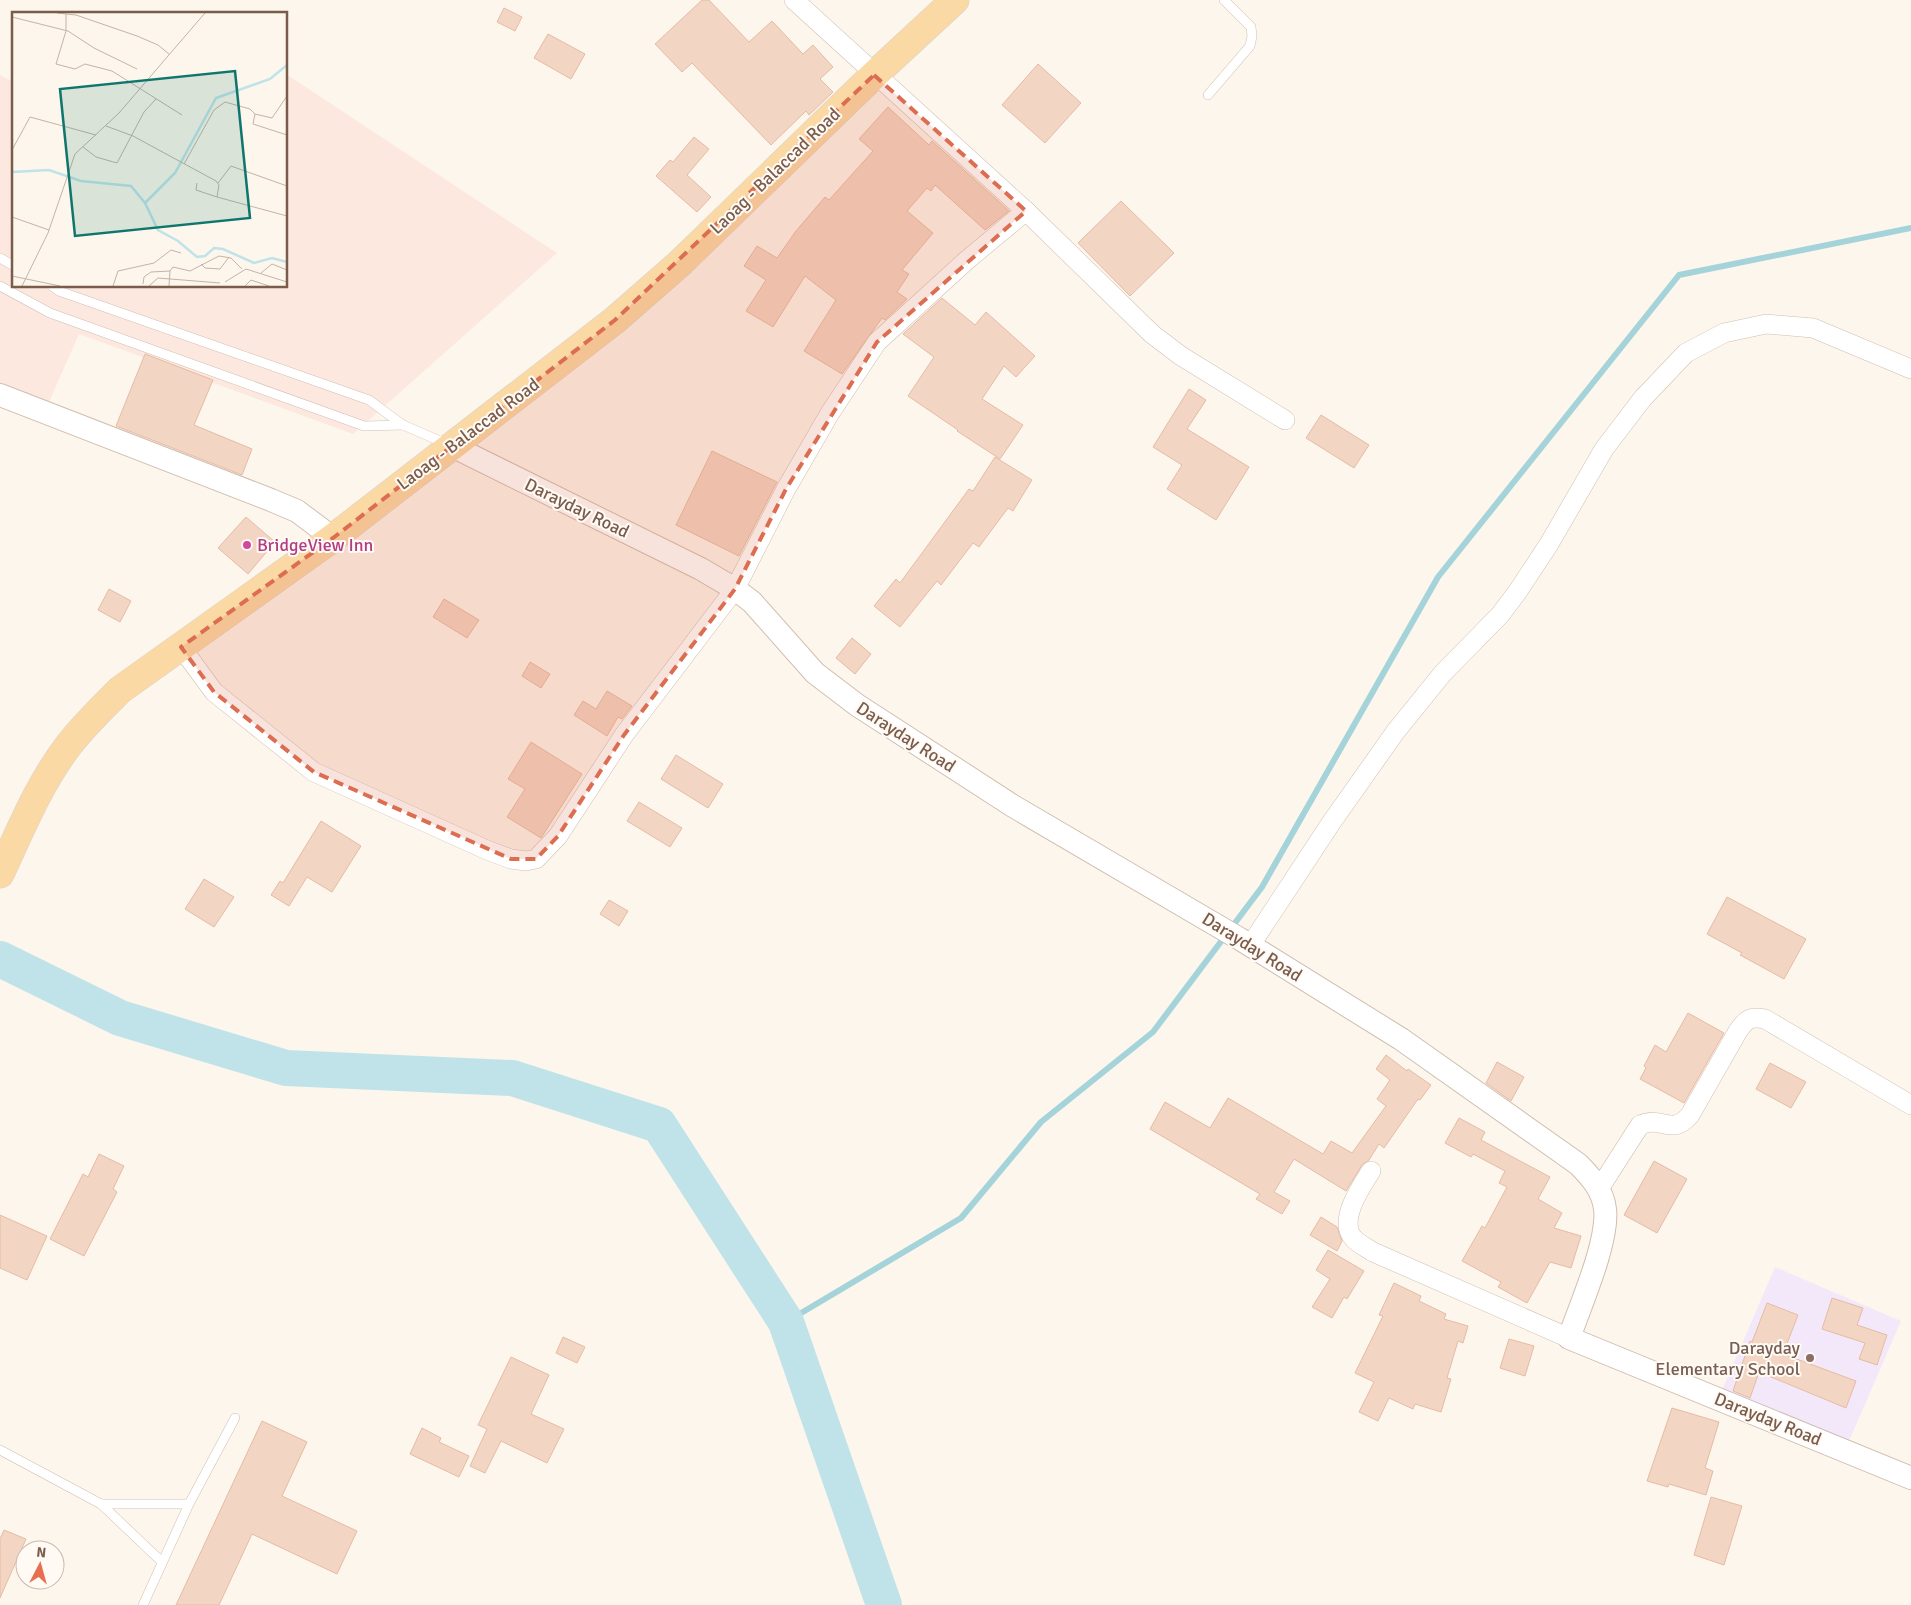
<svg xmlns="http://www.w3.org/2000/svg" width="1911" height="1605" font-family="Signika,sans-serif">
<rect width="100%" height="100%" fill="#fdf6ec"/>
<polygon fill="#fde8e0" points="286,74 557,253 353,434 79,334 49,402 0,383 0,75 14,82 14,286 286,286"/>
<polygon fill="#f3e8fa" points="1775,1267 1901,1321 1846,1448 1720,1395"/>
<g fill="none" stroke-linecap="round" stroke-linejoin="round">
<polyline stroke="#a5d3da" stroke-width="6" points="786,1322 961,1218 1041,1122 1153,1032 1262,887 1438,577 1679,275 1911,228"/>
<polyline stroke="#bfe3e8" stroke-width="36" points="0,959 120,1018 286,1068 512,1078 659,1125 786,1322 884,1605"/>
</g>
<g fill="#f3d5c3" stroke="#e6bba3">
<polygon points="702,0 709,0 749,42 772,21 803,54 813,45 833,67 820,79 833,92 809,115 806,111 771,145 692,63 682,72 655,44"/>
<polygon points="504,8 522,17 515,31 497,22"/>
<polygon points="548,34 585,54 571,79 534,58"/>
<polygon points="1038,64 1081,103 1045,143 1002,105"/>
<polygon points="888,107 929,145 932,141 1009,211 985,230 935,185 931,191 927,188 907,211 933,233 902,270 909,274 897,292 907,299 885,320 882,318 842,374 804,351 836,300 805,276 773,327 746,311 766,280 744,266 757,246 777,258 796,231 825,197 829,200 873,151 859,139"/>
<polygon points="694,137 709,149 687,175 711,197 697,212 656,176 670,160 673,162"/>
<polygon points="1121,201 1174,253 1130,296 1078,243"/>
<polygon points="942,298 975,325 986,312 1035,356 1016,377 1004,366 982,399 1023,425 1000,459 957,431 958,430 908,396 934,357 903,334"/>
<polygon points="145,354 213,380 194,425 252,449 242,475 116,426"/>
<polygon points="1189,389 1206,400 1187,429 1249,467 1216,520 1167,489 1182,465 1153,447"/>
<polygon points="1321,415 1369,445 1354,468 1306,438"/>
<polygon points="712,451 777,482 739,556 676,525"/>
<polygon points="995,457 1032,480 1013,511 1008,508 979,547 973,543 941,585 937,581 900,627 874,606 896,579 900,583 969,489 973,491"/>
<polygon points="246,517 275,542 248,574 218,548"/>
<polygon points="109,589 131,601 120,622 98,610"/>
<polygon points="444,599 479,620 467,638 433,617"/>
<polygon points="852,638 871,654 855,674 836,658"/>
<polygon points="530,662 550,674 541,688 522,676"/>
<polygon points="607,691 632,706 622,719 618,717 607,736 574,715 583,701 596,709"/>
<polygon points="531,742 582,774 541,838 507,817 525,789 508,779"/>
<polygon points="676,755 723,784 708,808 661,779"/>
<polygon points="639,802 682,828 670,847 627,821"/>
<polygon points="321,821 361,846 332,892 307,877 289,906 271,895 280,881 283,883"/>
<polygon points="204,879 234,897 214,927 185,909"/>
<polygon points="1727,897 1806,939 1784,979 1740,955 1742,953 1707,934"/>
<polygon points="609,900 628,911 619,926 600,914"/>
<polygon points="1688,1013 1724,1033 1684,1103 1640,1079 1646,1068 1644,1066 1655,1045 1666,1052"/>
<polygon points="1386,1055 1407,1071 1408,1069 1431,1085 1420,1100 1418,1099 1384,1148 1379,1144 1369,1160 1362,1165 1346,1191 1294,1159 1274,1192 1290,1201 1282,1214 1256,1199 1260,1194 1150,1129 1165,1102 1210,1128 1228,1098 1323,1154 1331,1141 1352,1153 1386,1106 1377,1099 1390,1080 1376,1069"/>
<polygon points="1497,1062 1524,1077 1511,1101 1486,1083"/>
<polygon points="1770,1063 1806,1082 1791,1108 1756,1089"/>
<polygon points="1459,1118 1485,1132 1481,1140 1550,1177 1538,1199 1562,1213 1554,1228 1581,1236 1571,1268 1550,1262 1527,1303 1498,1287 1501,1282 1462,1261 1482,1226 1485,1228 1507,1187 1499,1183 1505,1171 1473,1154 1471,1157 1445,1143"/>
<polygon points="99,1154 124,1166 113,1189 117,1192 84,1256 50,1239 83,1174 88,1177"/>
<polygon points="1654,1161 1687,1179 1657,1233 1624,1215"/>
<polygon points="0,1215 47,1236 27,1280 0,1268"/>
<polygon points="1321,1217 1337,1227 1342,1241 1337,1251 1310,1235"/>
<polygon points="1328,1250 1364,1271 1347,1299 1344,1297 1332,1318 1312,1307 1330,1279 1316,1270"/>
<polygon points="1394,1283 1421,1296 1419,1301 1446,1314 1444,1319 1468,1326 1463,1343 1458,1341 1447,1378 1451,1379 1441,1412 1415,1404 1413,1409 1389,1398 1378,1421 1359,1412 1374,1382 1355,1373 1383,1316 1379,1315"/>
<polygon points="1832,1298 1863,1308 1857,1325 1887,1335 1877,1365 1859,1359 1865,1343 1822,1329"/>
<polygon points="1767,1303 1798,1315 1783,1354 1856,1381 1846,1408 1759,1372 1750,1398 1733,1391 1750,1341 1752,1342"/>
<polygon points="563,1337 585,1347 577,1363 556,1353"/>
<polygon points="1509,1339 1534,1346 1525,1376 1500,1368"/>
<polygon points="511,1357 549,1375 531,1414 564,1429 547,1463 501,1441 485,1473 470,1466 487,1429 478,1425"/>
<polygon points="1672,1408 1719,1422 1705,1468 1713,1471 1706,1495 1669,1484 1668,1487 1647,1481"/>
<polygon points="262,1421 307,1442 282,1496 357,1531 337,1574 252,1534 219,1605 176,1605"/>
<polygon points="422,1428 441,1438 439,1442 469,1456 459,1477 410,1454"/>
<polygon points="1711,1497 1742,1506 1724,1565 1694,1555"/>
<polygon points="4,1530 26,1539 0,1598 0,1539"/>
</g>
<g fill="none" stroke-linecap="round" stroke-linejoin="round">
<defs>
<g id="service">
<polyline points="1208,95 1250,46 1252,36 1251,27 1224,0"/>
<polyline points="0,258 14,266"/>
<polyline points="0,286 50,313 364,426 403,425"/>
<polyline points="52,286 59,291 369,400 403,425 447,444"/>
<polyline points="0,1450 101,1504 162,1562"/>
<polyline points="101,1504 189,1504"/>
<polyline points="143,1605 189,1504 235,1418"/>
</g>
<g id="minor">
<polyline points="794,0 1026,211 1152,334 1181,356 1285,420"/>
<polyline points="181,647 214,692 314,772 487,850 511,859 526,861 536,859 558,836 624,735 735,589 786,489 830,413 877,342 967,260 1026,211"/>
<polyline points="1250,946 1331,823 1396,731 1443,673 1500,615 1518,591 1549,544 1604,449 1643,398 1686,353 1724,333 1766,324 1813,328 1911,369"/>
<path d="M1371,1171C1361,1187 1337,1221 1354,1239C1359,1244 1367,1248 1373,1252L1569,1338"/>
<path d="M1599,1189L1640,1125C1662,1115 1671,1137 1690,1115L1738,1031C1746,1019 1751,1016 1765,1019L1911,1105"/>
</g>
<g id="tertiary">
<polyline points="0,395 271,500 297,511 333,538"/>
<path d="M452,446L701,569L735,589L752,602L815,673L857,705L1013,806L1240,939L1401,1039L1578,1164C1590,1176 1603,1190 1605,1209C1609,1241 1580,1306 1569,1338L1911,1478"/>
</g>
<path id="primary" d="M0,874C20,831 39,784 68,746C84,725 102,708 120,690L333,538L615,320L679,264L874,75L955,0"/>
</defs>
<use href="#service" stroke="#d1beb0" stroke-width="10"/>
<use href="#minor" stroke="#d1beb0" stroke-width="20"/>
<use href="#tertiary" stroke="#d1beb0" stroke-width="24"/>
<use href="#primary" stroke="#dad1cd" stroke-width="29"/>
<use href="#service" stroke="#fff" stroke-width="9"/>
<use href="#minor" stroke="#fff" stroke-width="19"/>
<use href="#tertiary" stroke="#fff" stroke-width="22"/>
<use href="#primary" stroke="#fbd9a5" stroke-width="28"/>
</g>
<path fill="#dc6d51" fill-opacity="0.2" stroke="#dc6d51" stroke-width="4" stroke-dasharray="10 6" stroke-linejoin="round" d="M874,75L1026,211L877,342L786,489L735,589L624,735L558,836L536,859H511L314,772L214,692L181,647L333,538L615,320Z"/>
<circle fill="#d1479c" stroke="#fffaf3" stroke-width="2" cx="247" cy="545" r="5"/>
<circle fill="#8d6e63" stroke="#fffaf3" stroke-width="2" cx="1810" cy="1358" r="5"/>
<g text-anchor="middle" stroke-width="4" stroke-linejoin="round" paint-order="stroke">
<g font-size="18" fill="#7a5c4d" stroke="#fffaf3">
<text transform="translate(775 171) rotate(-44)" y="6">Laoag - Balaccad Road</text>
<text transform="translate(468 434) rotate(-37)" y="6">Laoag - Balaccad Road</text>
<text transform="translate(577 508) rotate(26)" y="6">Darayday Road</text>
<text transform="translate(906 737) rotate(33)" y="6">Darayday Road</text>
<text transform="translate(1252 947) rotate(32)" y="6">Darayday Road</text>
<text transform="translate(1768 1419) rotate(22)" y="6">Darayday Road</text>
</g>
<g font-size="18" fill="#b23c85" stroke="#fffaf3" text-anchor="start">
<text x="257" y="551">BridgeView Inn</text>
</g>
<g font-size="18" fill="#785e54" stroke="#fffaf3" text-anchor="end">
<text x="1800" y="1354">Darayday<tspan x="1800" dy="21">Elementary School</tspan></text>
</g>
</g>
<g transform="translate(12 12)">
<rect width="275" height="275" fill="#fdf6ec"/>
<path fill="none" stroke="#bfe3e8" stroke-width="2.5" d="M0,160L37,158L69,169L119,174L133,191L146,218L166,229L185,245L193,244L202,236L211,237L242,251L260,246L275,250M133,191L163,161L204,86L258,67L275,53"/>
<path fill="none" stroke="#c5b3a7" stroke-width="1" d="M45,1L64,3L125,24L146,33L157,42M54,2V19L44,52L63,57L73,52L100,59L170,103M0,5L56,19L82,36L125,57M243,102L260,106L275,84M94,114L121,124L204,169L207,173L205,185L275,204M71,135L84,145L105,151L132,100L144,87M0,138L18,105L84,123M172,152L202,98L213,90L238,97L243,102L241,112L275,123M185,171L184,178L205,185M206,171L219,154L275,174M0,205L37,218M189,252L193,256L208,257L217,245M249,261L260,252L275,258M0,264L48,274M213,270L234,257L275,270M131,272L132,265L139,260L158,259L161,255L178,259L207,244L219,246L230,257M10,274L36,221L63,142L107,101L193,1M101,274L106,259L142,251L159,238L169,241M137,274L146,266L208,271M157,274L158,259M233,274L239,268L257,274"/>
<path fill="#0f766e" fill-opacity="0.15" stroke="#0f766e" stroke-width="2.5" d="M223,59L238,206L63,224L48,77Z"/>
<rect width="275" height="275" fill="none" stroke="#7a5c4d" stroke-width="2.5"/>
</g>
<g transform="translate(40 1565) rotate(6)"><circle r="24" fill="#fffaf3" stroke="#cabbb1"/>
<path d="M0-4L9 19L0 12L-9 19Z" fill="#e76f51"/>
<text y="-8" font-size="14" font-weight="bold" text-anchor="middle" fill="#7a5c4d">N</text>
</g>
</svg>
